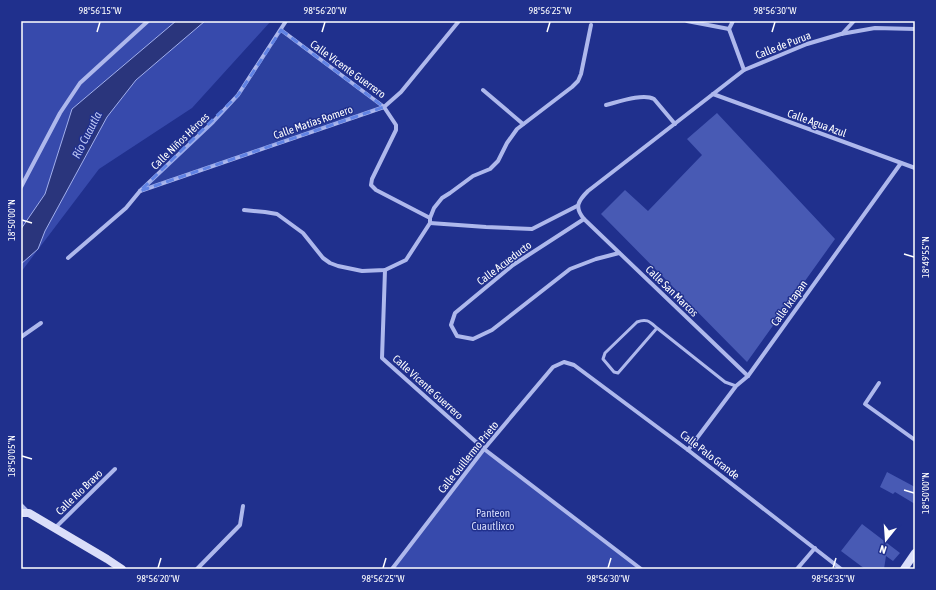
<svg xmlns="http://www.w3.org/2000/svg" width="936" height="590" font-family="'Asap Condensed',sans-serif">
<rect width="100%" height="100%" fill="#20308d"/>
<g fill="#374aac">
<polygon points="21,21 271,21 192,108 99,169 21,272"/>
<polygon points="484,449 641,569 391,569"/>
</g>
<polygon fill="#2a357c" stroke="#a1afed" points="176,21 205,21 136,80 107,117 45,231 38,249 21,264 21,229 45,194 72,109"/>
<g fill="#485ab4">
<polygon points="717,113 835,239 747,362 601,214 625,190 648,211 702,155 687,139"/>
<polygon points="887,472 915,487 915,504 895,492 893,494 880,487"/>
<polygon points="862,524 900,553 893,561 886,556 884,569 865,569 841,551"/>
</g>
<g fill="none" stroke-linecap="round" stroke-linejoin="round">
<path stroke="#aeb8ec" stroke-width="3" d="M657,328L618,373L614,372L603,359L605,353L637,322C647,318 650,322 657,328L725,382L736,386"/>
<g stroke="#aeb8ec" stroke-width="4">
<polyline points="687,21 729,29"/>
<polyline points="729,29 744,70"/>
<polyline points="729,29 733,21"/>
<polyline points="281,30 384,107 396,125 396,130 372,179 371,185 376,190 430,218"/>
<polyline points="842,34 854,21"/>
<polyline points="483,90 523,124"/>
<polyline points="713,94 915,168"/>
<path d="M606,105C618,102 643,93 654,99L675,124"/>
<polyline points="21,187 60,113 80,83 148,21"/>
<polyline points="140,191 384,107 401,92 459,21"/>
<polyline points="244,210 265,212 277,214 303,233 323,258 330,263 338,266 362,271 385,270 406,260 430,223 430,218 434,208 442,198 450,193 473,176 490,169 498,161 507,143 517,129 572,87 578,81 581,74 591,25"/>
<polyline points="584,219 513,265 455,313 451,325 457,336 473,339 492,330 570,269 596,259 619,253"/>
<polyline points="430,223 486,227 532,229 577,206"/>
<polyline points="68,258 126,208 140,191 213,122 238,95 286,21"/>
<polyline points="385,270 382,358 484,449 641,569"/>
<polyline points="21,337 41,323"/>
<path d="M748,376L584,219C574,207 578,201 588,191L744,70L807,44L841,34L875,28L915,29"/>
<polyline points="879,383 865,404 915,440"/>
<polyline points="688,450 736,386 748,376 901,163"/>
<polyline points="21,505 28,512"/>
<polyline points="55,528 115,469"/>
<polyline points="197,569 240,525 243,506"/>
<polyline points="392,569 484,449 553,367 564,362 574,365 688,450 841,569"/>
<polyline points="797,569 815,548"/>
</g>
<g stroke="#dadef9" stroke-width="8">
<polyline points="21,513 29,513 107,559 122,569"/>
<polyline points="904,569 915,553"/>
</g>
</g>
<path fill="#6183e4" fill-opacity="0.2" stroke="#6183e4" stroke-width="3" stroke-dasharray="8 5" stroke-linejoin="round" d="M281,30L384,107L140,191L238,95Z"/>
<path fill="none" stroke="#fff" stroke-width="1.5" d="M97,32L100,22M322,32L325,22M547,32L550,22M772,32L775,22M22,220L32,223M904,254L914,257M22,456L32,459M904,490L914,493M158,568L161,558M383,568L386,558M608,568L611,558M833,568L836,558"/>
<g text-anchor="middle" stroke-width="3" stroke-linejoin="round" paint-order="stroke">
<g font-size="11" fill="#fff" stroke="#20308d">
<text transform="translate(783 45) rotate(-21)" y="4">Calle de Purua</text>
<text transform="translate(348 69) rotate(36)" y="4">Calle Vicente Guerrero</text>
<text transform="translate(313 122) rotate(-19)" y="4">Calle Matías Romero</text>
<text transform="translate(817 123) rotate(20)" y="4">Calle Agua Azul</text>
<text transform="translate(180 141) rotate(-44)" y="4">Calle Niños Héroes</text>
<text transform="translate(504 263) rotate(-37)" y="4">Calle Acueducto</text>
<text transform="translate(672 291) rotate(44)" y="4">Calle San Marcos</text>
<text transform="translate(789 303) rotate(-54)" y="4">Calle Ixtapan</text>
<text transform="translate(428 387) rotate(42)" y="4">Calle Vicente Guerrero</text>
<text transform="translate(710 455) rotate(38)" y="4">Calle Palo Grande</text>
<text transform="translate(468 457) rotate(-51)" y="4">Calle Guillermo Prieto</text>
<text transform="translate(79 492) rotate(-44)" y="4">Calle Río Bravo</text>
</g>
<g font-size="11" fill="#d3d9f9" stroke="#20308d">
<text x="493" y="517">Panteon<tspan x="493" dy="13">Cuautlixco</tspan></text>
</g>
<g font-size="12" font-style="italic" fill="#bac4f3" stroke="#20308d">
<text transform="translate(87 135) rotate(-63)" y="4">Río Cuautla</text>
</g>
</g>
<rect width="936" height="590" fill="none" stroke="#20308d" stroke-width="44"/>
<g transform="translate(886 540) rotate(197)" stroke="#20308d" stroke-width="3" paint-order="stroke">
<path d="M0-3L7 15L0 10L-7 15Z" fill="#ffffff"/>
<text y="-6" font-size="11" font-weight="bold" text-anchor="middle" fill="#ffffff">N</text>
</g>
<rect x="22" y="22" width="892" height="546" fill="none" stroke="#fff" stroke-width="1.5"/>
<g font-size="10" text-anchor="middle" fill="#fff">
<text x="100" y="14">98°56'15"W</text>
<text x="325" y="14">98°56'20"W</text>
<text x="550" y="14">98°56'25"W</text>
<text x="775" y="14">98°56'30"W</text>
<text transform="translate(11 220) rotate(-90)" y="4">18°50'00"N</text>
<text transform="translate(925 257) rotate(-90)" y="4">18°49'55"N</text>
<text transform="translate(11 456) rotate(-90)" y="4">18°50'05"N</text>
<text transform="translate(925 493) rotate(-90)" y="4">18°50'00"N</text>
<text x="158" y="582">98°56'20"W</text>
<text x="383" y="582">98°56'25"W</text>
<text x="608" y="582">98°56'30"W</text>
<text x="833" y="582">98°56'35"W</text>
</g>
</svg>
